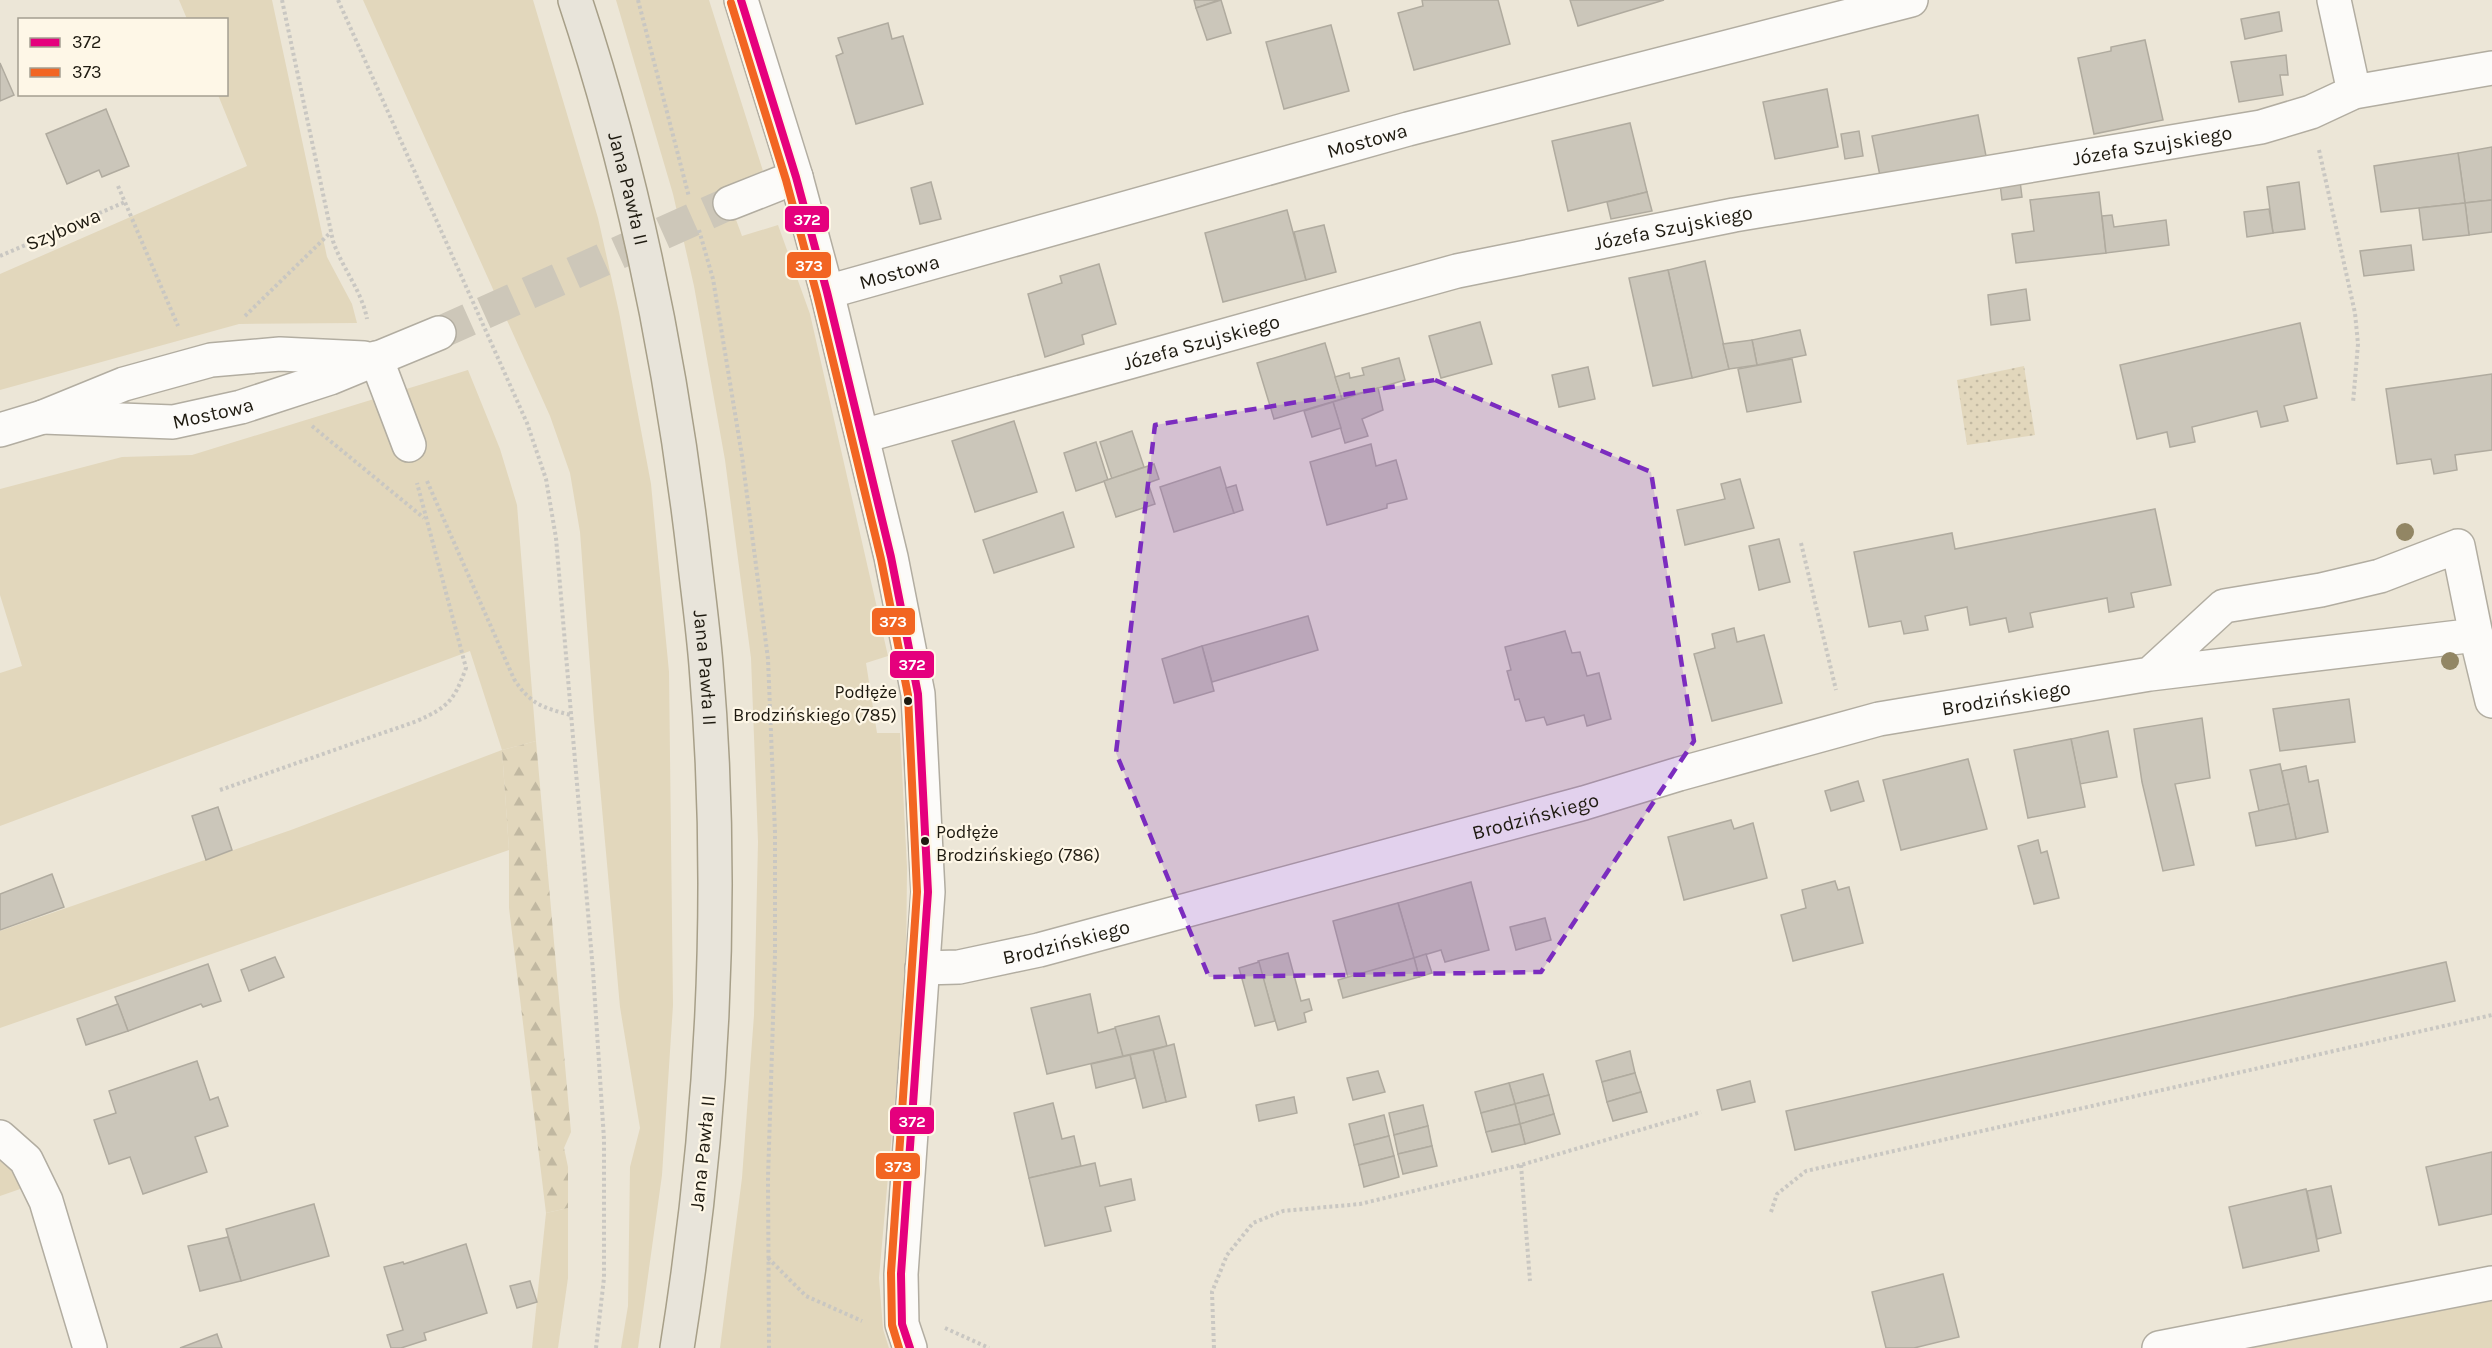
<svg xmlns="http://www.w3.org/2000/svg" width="2492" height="1348" font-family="Karla,sans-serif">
<defs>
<pattern id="forest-firs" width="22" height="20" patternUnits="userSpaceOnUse" patternTransform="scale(1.5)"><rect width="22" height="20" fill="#e2d7bc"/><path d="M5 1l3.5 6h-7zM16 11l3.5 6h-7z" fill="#c1b8a1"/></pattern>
<pattern id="park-dots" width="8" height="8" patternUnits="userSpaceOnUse" patternTransform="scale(1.5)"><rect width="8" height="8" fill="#e2d7bc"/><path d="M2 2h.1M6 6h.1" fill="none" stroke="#c1b8a1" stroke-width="1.8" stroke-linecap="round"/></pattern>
</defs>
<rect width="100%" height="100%" fill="#ece6d7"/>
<g fill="#e2d7bc">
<polygon points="179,0 272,0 327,257 352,304 357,323 239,324 0,390 0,274 247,166 218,95 226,94 226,20 187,19"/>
<polygon points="363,0 533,0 598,218 619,312 651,484 669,672 673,1005 662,1175 638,1348 621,1348 628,1306 630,1167 640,1128 620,1007 594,720 580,532 570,473 550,416"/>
<polygon points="616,0 709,0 763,171 724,187 742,236 778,225 810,314 888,656 866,663 877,733 900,733 907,867 906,974 879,1278 883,1329 889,1348 720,1348 742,1178 754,1015 758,842 751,658 725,460 694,286 673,194"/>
<polygon points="468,370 500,449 517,505 536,741 502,750 509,850 0,1028 0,931 291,830 502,750 470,651 0,826 0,673 22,666 0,595 0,489 122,457 192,455"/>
<polygon points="0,1128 23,1188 0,1196"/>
<polygon points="568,1208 568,1278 558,1348 532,1348 546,1213"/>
<polygon points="2492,1292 2492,1348 2207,1348"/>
</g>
<polygon fill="url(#forest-firs)" points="536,741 571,1132 564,1148 568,1167 568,1208 546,1213 509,908 509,850 502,750"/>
<polygon fill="url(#park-dots)" points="2024,366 2035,435 1967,445 1957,380"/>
<g fill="#cbc6ba" stroke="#b0ab9f" stroke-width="1.5">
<polygon points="1194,0 1219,0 1196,8"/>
<polygon points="1221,0 1231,33 1207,40 1196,8"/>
<polygon points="1422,0 1498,0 1510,44 1414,70 1398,13 1423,6"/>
<polygon points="1570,0 1664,0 1578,26"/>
<polygon points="2279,12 2282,31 2245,39 2241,19"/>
<polygon points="888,23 892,39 903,36 923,104 856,124 836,56 843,53 838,38"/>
<polygon points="1331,25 1349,91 1284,109 1266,42"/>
<polygon points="2145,40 2163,120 2094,134 2078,58 2111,51 2111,47"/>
<polygon points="2286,55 2288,75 2280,75 2283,95 2239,102 2231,62"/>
<polygon points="0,63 14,95 0,101"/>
<polygon points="1827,89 1838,147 1775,159 1763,102"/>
<polygon points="106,109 129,166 102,177 99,170 67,184 46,134"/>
<polygon points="1978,115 1986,156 1880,176 1872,136"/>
<polygon points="1630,123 1647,192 1568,211 1552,141"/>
<polygon points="1859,131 1863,156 1845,159 1841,134"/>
<polygon points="2492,147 2492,200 2465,203 2458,153"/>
<polygon points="2458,153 2465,203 2381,212 2374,166"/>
<polygon points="2020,181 2022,197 2002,200 2000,184"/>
<polygon points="931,182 941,219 920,224 911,188"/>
<polygon points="2299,182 2305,229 2273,233 2267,187"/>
<polygon points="1647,192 1652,211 1611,219 1607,202"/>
<polygon points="2099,192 2106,253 2016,263 2012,234 2034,231 2030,200"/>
<polygon points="2492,200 2492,232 2469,235 2465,203"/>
<polygon points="2465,203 2469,235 2423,240 2419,208"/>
<polygon points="2269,209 2273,233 2247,237 2244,212"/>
<polygon points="1287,210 1306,280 1223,302 1205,233"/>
<polygon points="2112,215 2114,227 2166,220 2169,245 2106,253 2102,216"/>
<polygon points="1324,225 1336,272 1306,280 1294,232"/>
<polygon points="2411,245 2414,270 2364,276 2360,251"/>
<polygon points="1705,261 1729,369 1692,378 1668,270"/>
<polygon points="1099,264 1116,324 1082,335 1084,344 1045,357 1028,294 1062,283 1060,276"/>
<polygon points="1668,270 1692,378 1653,386 1629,278"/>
<polygon points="2026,289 2030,320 1991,325 1988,295"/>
<polygon points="1480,322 1492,364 1441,378 1429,336"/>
<polygon points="2300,323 2317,398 2284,406 2288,421 2261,427 2257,411 2192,427 2195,442 2170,447 2167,432 2137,439 2120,365"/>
<polygon points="1800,330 1806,355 1757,365 1752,340"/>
<polygon points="1752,340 1757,365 1729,369 1723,344"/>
<polygon points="1325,343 1342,399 1274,419 1257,363"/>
<polygon points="1399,358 1405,380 1342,399 1335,377 1349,373 1350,378 1364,375 1362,368"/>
<polygon points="1792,359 1801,402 1747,412 1738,369"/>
<polygon points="1588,367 1595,399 1559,407 1552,375"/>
<polygon points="2492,374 2492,450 2455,455 2457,470 2434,474 2431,459 2397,464 2386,389"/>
<polygon points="1378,388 1383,410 1362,419 1368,436 1345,443 1333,402"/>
<polygon points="1333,402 1341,428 1312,437 1304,411"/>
<polygon points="1014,421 1037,492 975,512 952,441"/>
<polygon points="1132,431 1144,467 1112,479 1100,442"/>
<polygon points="1096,442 1108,480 1076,491 1064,453"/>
<polygon points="1371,444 1376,466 1396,460 1407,499 1387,504 1387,508 1327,525 1310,462"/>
<polygon points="1154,464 1159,479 1148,483 1155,504 1116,517 1104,481"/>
<polygon points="1220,467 1234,513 1174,532 1160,487"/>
<polygon points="1740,479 1754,528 1685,545 1677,510 1725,499 1721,484"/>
<polygon points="1236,485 1243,510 1234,513 1226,488"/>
<polygon points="2155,509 2171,585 2131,593 2134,607 2109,612 2107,598 2030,613 2033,627 2009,632 2006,618 1970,625 1967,607 1925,616 1928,630 1904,634 1901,621 1869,627 1854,552 1952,533 1955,549"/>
<polygon points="1063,512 1074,547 994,573 983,540"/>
<polygon points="1779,539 1790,582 1759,590 1749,546"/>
<polygon points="1308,616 1318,650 1212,682 1202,646"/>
<polygon points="1734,628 1737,642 1764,635 1782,703 1712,721 1694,654 1715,648 1712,634"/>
<polygon points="1565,631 1572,653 1580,652 1587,676 1599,673 1611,719 1587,726 1584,715 1547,725 1544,717 1526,721 1519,699 1515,700 1507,671 1511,670 1505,647"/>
<polygon points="1202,646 1214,691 1174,703 1162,659"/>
<polygon points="2349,699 2355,742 2280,751 2273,709"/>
<polygon points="2202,718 2210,778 2175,784 2194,865 2163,871 2142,782 2134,729"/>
<polygon points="2108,731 2117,777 2080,784 2071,739"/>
<polygon points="2071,739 2085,807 2028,818 2014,750"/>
<polygon points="1968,759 1987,829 1901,850 1883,780"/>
<polygon points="2280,764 2289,804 2259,811 2250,770"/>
<polygon points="2306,766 2309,782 2318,780 2328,832 2296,839 2282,771"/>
<polygon points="1858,781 1864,801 1831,811 1825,791"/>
<polygon points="2289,804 2296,839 2256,846 2249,813"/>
<polygon points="218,807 232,850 206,860 192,816"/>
<polygon points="1731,820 1734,829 1753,823 1767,878 1684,900 1668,837"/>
<polygon points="2038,840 2041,853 2047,851 2059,898 2034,904 2018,846"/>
<polygon points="52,874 64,907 0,930 0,894"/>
<polygon points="1835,881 1838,890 1849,887 1863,943 1793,961 1781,915 1806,908 1802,890"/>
<polygon points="1471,882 1489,950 1445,962 1441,950 1414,958 1398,903"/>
<polygon points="1398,903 1414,958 1348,978 1333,921"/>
<polygon points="1545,918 1551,940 1516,950 1510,927"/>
<polygon points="1288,953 1301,1001 1309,999 1312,1010 1304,1013 1306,1022 1278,1030 1258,961"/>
<polygon points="1426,954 1432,973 1419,977 1414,958"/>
<polygon points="275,957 284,977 249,991 241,970"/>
<polygon points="1414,958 1419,977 1343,998 1338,980"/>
<polygon points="1259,962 1275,1021 1255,1026 1239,968"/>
<polygon points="2446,962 2455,1001 1795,1150 1786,1111"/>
<polygon points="208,964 221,1001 203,1007 201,1004 128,1031 115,997"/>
<polygon points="1090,994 1098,1033 1116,1028 1123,1056 1047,1074 1031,1008"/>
<polygon points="118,1004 128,1031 86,1045 77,1019"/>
<polygon points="1159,1016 1167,1046 1123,1056 1115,1027"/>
<polygon points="1174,1044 1186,1097 1166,1102 1153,1050"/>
<polygon points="1153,1050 1166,1102 1143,1108 1130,1055"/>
<polygon points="1630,1051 1635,1073 1602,1082 1596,1061"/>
<polygon points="1130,1055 1135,1078 1096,1088 1091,1064"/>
<polygon points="197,1061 210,1100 218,1097 228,1126 195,1137 207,1172 143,1194 130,1157 109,1164 94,1120 116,1113 109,1091"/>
<polygon points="1378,1071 1385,1092 1353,1100 1347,1078"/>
<polygon points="1635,1073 1641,1092 1607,1102 1602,1082"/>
<polygon points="1543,1074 1549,1095 1515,1104 1509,1083"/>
<polygon points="1750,1081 1755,1102 1722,1110 1717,1090"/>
<polygon points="1509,1083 1515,1104 1481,1113 1475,1092"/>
<polygon points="1641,1092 1647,1112 1613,1121 1607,1102"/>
<polygon points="1549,1095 1554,1114 1520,1124 1515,1104"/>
<polygon points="1294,1097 1297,1113 1259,1121 1256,1105"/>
<polygon points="1053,1103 1062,1139 1074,1136 1081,1166 1029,1178 1014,1113"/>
<polygon points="1515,1104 1520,1124 1486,1132 1481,1113"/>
<polygon points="1423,1105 1428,1126 1394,1135 1389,1113"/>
<polygon points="1554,1114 1560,1134 1525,1144 1520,1124"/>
<polygon points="1384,1115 1389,1136 1354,1145 1349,1124"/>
<polygon points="1520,1124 1525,1144 1492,1152 1486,1132"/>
<polygon points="1428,1126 1432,1146 1398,1154 1394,1135"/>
<polygon points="1389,1136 1394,1156 1359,1165 1354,1145"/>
<polygon points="1432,1146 1437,1166 1403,1174 1398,1154"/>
<polygon points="2492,1152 2492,1214 2439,1225 2426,1167"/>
<polygon points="1394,1156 1399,1177 1364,1187 1359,1165"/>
<polygon points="1095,1163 1100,1186 1131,1179 1135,1200 1105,1207 1111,1231 1045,1246 1029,1178"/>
<polygon points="2331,1186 2341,1233 2317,1239 2307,1191"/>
<polygon points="2306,1189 2319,1251 2243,1268 2229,1207"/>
<polygon points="314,1204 329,1256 241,1281 226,1229"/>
<polygon points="228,1237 241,1281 200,1291 188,1246"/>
<polygon points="466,1244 487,1313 424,1333 426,1340 401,1348 391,1348 387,1335 403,1330 384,1267 403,1262 404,1264"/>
<polygon points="1943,1274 1959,1337 1914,1348 1886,1348 1872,1292"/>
<polygon points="530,1281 537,1302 517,1308 510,1286"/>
<polygon points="217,1334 222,1348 180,1348"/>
</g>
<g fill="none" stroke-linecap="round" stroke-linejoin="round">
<polyline stroke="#cdc7b9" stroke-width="33" stroke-dasharray="33 16" stroke-linecap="butt" points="439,333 730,203"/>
<defs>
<g id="minor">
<polyline points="741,0 796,177 827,292 891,557 918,694 928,892 901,1274 902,1324 910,1348"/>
<polyline points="2334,0 2354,92"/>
<polyline points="730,203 796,177"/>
<path id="s1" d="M827,292L1408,129L1911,0"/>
<polyline points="376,358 409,445"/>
<path id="s2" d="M43,417L173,422L241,407L330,378L439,333"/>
<polyline points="0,430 43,417 124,384 211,360 280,354 364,358"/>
<path id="s3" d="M863,436L1457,271L1734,215L2261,127L2311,112L2354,92L2492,68"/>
<polyline points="2476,635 2492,701"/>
<path id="s4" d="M922,968L959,967L1039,950L1584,803L1679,774L1879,719L2150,674L2476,635L2458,546L2380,576L2321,590L2224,606L2150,674"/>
<polyline points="0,1137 26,1160 46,1201 90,1348"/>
<polyline points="2159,1348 2492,1283"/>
</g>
<g id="major">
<path id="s5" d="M575,0C635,180 672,367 694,556C698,592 703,628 706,665C725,892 713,1123 677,1348"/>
</g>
</defs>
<use href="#minor" stroke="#b2ada1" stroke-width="36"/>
<use href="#major" stroke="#a79f88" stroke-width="36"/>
<g stroke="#c9c7c2" stroke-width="4" stroke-dasharray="3 3" stroke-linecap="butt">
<path d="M282,0L333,241C342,268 362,291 367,319"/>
<polyline points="338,0 527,423 546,479 556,538 593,971 604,1139 604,1278 596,1348"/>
<polyline points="638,0 689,197"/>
<polyline points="2319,150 2355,313 2358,344 2353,403"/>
<polyline points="118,186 178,326"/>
<polyline points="699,230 713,279 742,456 768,659 775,832 775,955 768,1178 769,1348"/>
<polyline points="0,256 125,202"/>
<polyline points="245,316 331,232"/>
<polyline points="312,426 424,518"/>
<path d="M427,481L514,679C530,704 543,708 571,715"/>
<polyline points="1801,543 1836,690"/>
<path d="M220,790L417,721C448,707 454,701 466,668L417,483"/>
<polyline points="1521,1165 1530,1281"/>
<polyline points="1771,1212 1777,1194 1806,1171 2492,1015"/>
<polyline points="768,1258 806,1296 862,1321"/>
<polyline points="945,1328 989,1348"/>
<polyline points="1214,1348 1212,1292 1227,1255 1253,1223 1283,1211 1360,1204 1521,1165 1701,1112"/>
</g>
<use href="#minor" stroke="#fcfbf9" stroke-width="33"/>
<use href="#major" stroke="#e8e4da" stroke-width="33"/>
<defs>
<polyline id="bus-1" points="741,0 796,177 827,292 891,557 918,694 928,892 901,1274 902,1324 910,1348"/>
<polyline id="bus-2" points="731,3 786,180 817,295 881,559 908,695 917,892 891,1273 892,1325 899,1348"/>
</defs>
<use href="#bus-1" stroke="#fef7e7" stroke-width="12"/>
<use href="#bus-2" stroke="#fef7e7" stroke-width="12"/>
<use href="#bus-1" stroke="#e5007d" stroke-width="8"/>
<use href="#bus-2" stroke="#f26522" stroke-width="8"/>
</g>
<g fill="#928664">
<circle cx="2405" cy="532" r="9"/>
<circle cx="2450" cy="661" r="9"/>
</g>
<path fill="#7b2cbf" fill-opacity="0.2" stroke="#7b2cbf" stroke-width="4.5" stroke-dasharray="12 8" stroke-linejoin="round" d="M1435,380L1651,472L1694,741L1541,972L1209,977L1116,753L1155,425Z"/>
<g fill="#1e1a10" stroke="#fef7e7" stroke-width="2">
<circle cx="908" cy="701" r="5"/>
<circle cx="925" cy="841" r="5"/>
</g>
<g text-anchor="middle" stroke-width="4.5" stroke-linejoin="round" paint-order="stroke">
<g font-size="18" fill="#1e1a10" stroke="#fef7e7" text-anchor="end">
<text x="897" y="698">Podłęże<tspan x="897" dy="23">Brodzińskiego (785)</tspan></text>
<text x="936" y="838" text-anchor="start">Podłęże<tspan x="936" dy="23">Brodzińskiego (786)</tspan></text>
</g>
<g font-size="20" fill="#1e1a10" stroke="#fef7e7">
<text dy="7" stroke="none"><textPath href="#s1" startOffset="561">Mostowa</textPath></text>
<text dy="7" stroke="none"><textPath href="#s3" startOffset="1323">Józefa Szujskiego</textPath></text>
<text dy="7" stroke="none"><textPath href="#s5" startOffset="196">Jana Pawła II</textPath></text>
<text dy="7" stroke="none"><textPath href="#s3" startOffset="837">Józefa Szujskiego</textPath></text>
<text transform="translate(63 229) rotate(-23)" y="7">Szybowa</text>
<text dy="7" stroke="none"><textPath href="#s1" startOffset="75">Mostowa</textPath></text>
<text dy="7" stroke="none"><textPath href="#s3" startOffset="351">Józefa Szujskiego</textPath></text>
<text dy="7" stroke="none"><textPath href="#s2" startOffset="171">Mostowa</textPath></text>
<text dy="7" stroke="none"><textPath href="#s5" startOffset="682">Jana Pawła II</textPath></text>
<text dy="7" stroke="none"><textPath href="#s4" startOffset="1119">Brodzińskiego</textPath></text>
<text dy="7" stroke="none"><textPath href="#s4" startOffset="633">Brodzińskiego</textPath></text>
<text dy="7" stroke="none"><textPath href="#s4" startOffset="147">Brodzińskiego</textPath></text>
<text transform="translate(702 1153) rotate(-84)" y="7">Jana Pawła II</text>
</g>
</g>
<g stroke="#fef7e7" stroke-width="2">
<rect x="784" y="205" width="46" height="28" rx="6" fill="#e5007d"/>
<rect x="786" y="251" width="46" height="28" rx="6" fill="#f26522"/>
<rect x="871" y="607" width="45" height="29" rx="6" fill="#f26522"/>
<rect x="889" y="650" width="46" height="29" rx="6" fill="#e5007d"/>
<rect x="889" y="1106" width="46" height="29" rx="6" fill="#e5007d"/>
<rect x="875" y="1152" width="46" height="28" rx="6" fill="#f26522"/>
</g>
<g font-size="16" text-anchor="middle" font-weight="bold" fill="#fff">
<text x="807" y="225">372</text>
<text x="809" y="271">373</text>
<text x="893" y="627">373</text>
<text x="912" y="670">372</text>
<text x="912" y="1127">372</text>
<text x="898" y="1172">373</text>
</g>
<rect x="18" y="18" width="210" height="78" fill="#fef7e7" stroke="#a49f91" stroke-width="1.5"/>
<rect x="30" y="38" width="30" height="9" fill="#e5007d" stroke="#a49f91" stroke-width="1.5"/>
<text x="72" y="48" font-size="18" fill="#1e1a10">372</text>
<rect x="30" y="68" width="30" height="9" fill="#f26522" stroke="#a49f91" stroke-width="1.5"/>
<text x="72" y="78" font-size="18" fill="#1e1a10">373</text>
</svg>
